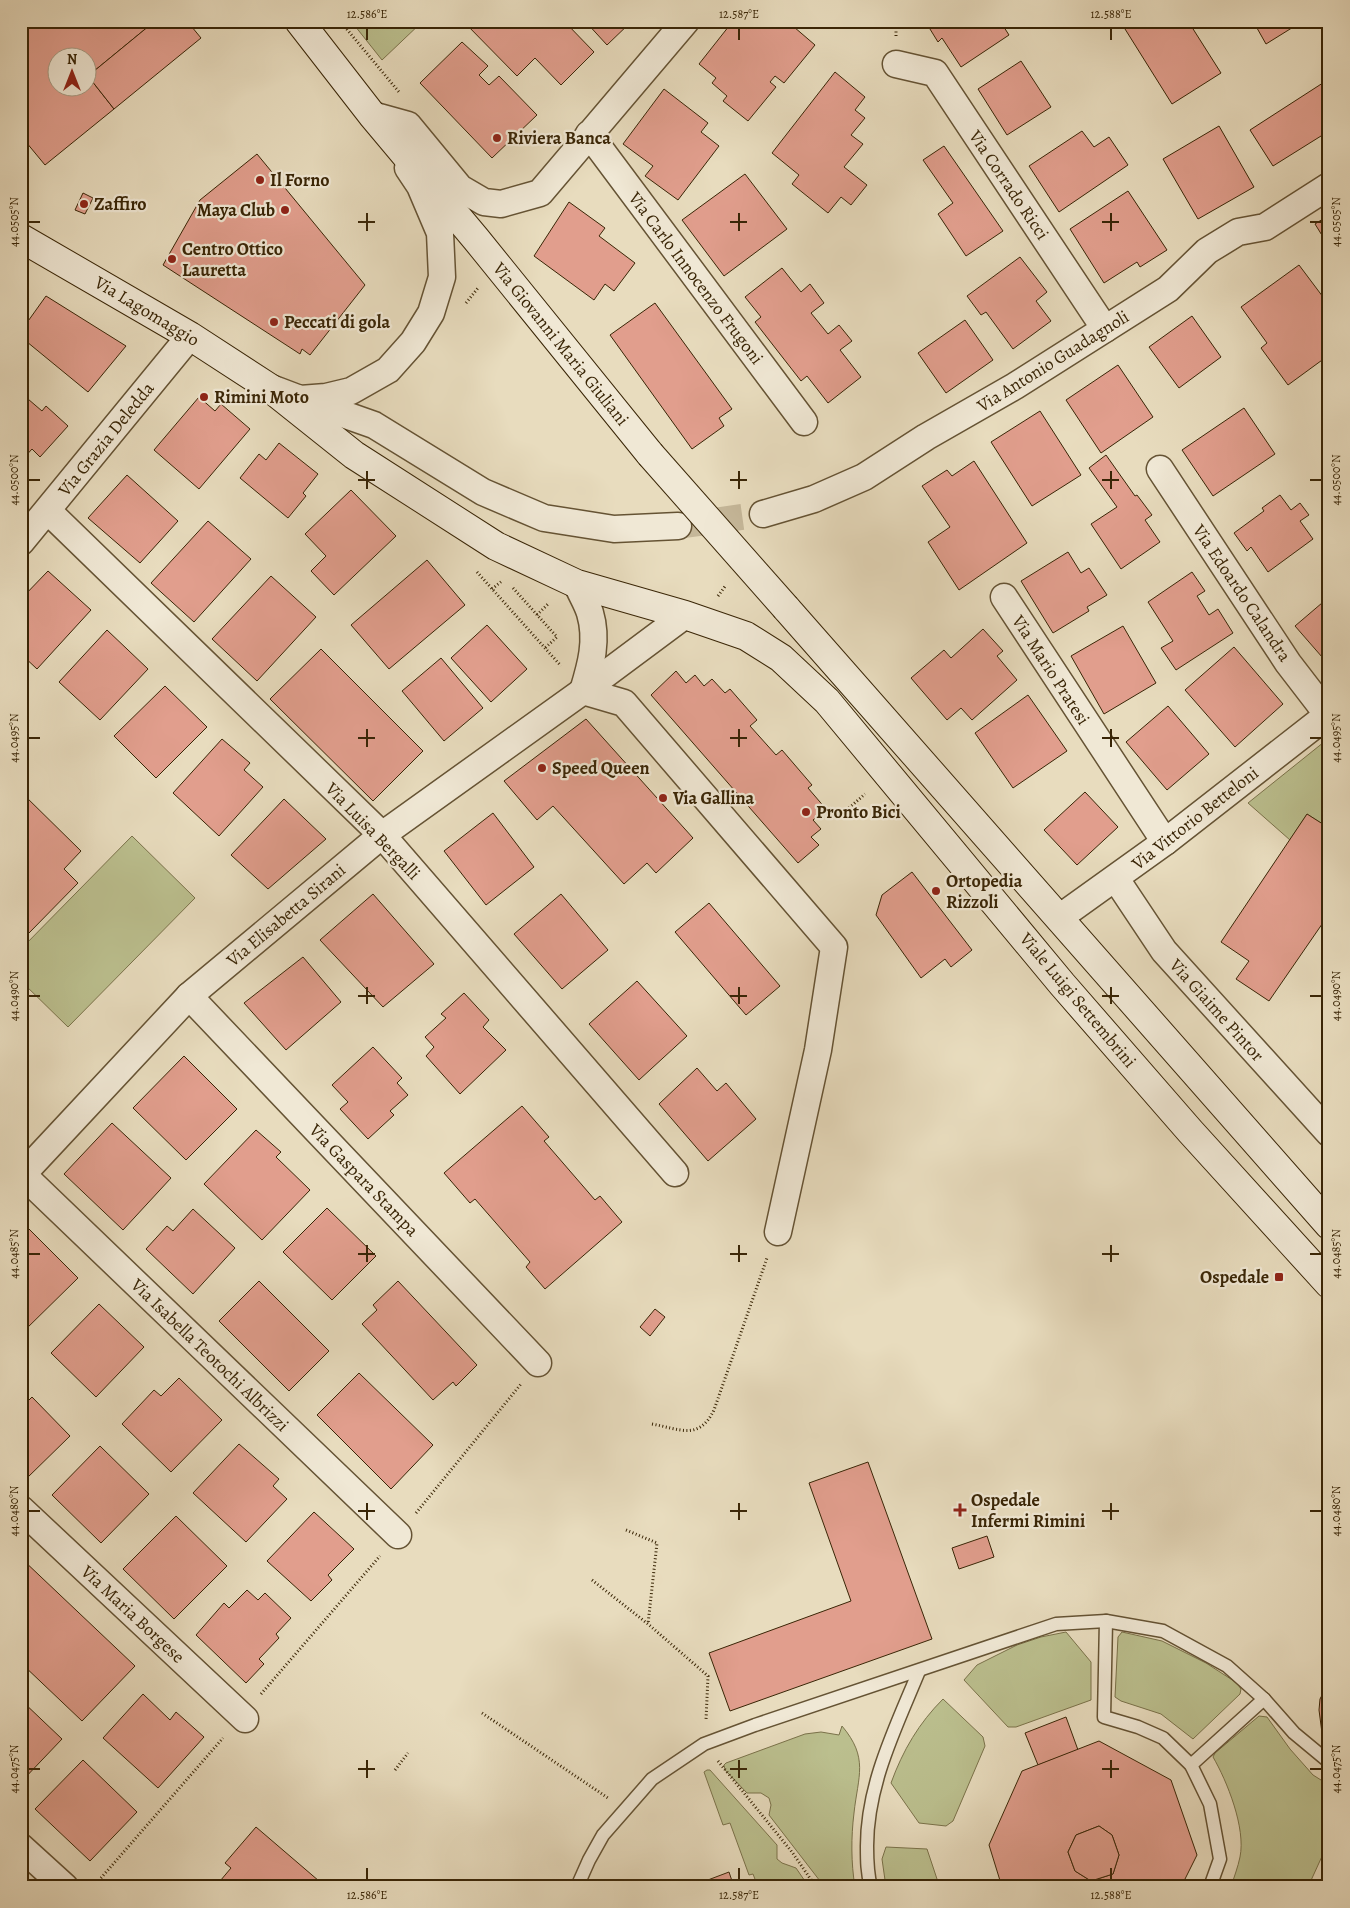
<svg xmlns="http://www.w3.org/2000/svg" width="1350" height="1908" font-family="Alegreya,serif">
<rect width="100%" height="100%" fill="#e8dcbe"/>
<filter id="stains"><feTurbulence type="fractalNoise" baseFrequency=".004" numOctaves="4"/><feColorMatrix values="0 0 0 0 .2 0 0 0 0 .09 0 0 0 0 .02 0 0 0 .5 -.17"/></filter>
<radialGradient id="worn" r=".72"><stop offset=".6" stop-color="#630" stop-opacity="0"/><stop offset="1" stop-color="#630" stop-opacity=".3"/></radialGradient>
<g fill="#bbbf8e" stroke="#7a724a">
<polygon points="351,21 423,21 382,60"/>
<polygon points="1329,738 1329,828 1307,814 1290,840 1248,803"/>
<polygon points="132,836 195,898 68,1027 21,981 21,949"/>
<polygon points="1066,1632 1091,1662 1091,1700 1016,1727 1008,1727 964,1680 977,1665 1017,1645 1041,1637"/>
<polygon points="1122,1632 1162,1641 1206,1663 1237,1683 1241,1689 1240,1694 1193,1739 1161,1714 1121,1701 1115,1697 1118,1637"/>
<path d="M943,1699L983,1737L985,1746L953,1821L946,1826L919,1823L891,1783C903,1750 919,1723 943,1699Z"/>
<path d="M1259,1716L1267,1717L1290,1749L1313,1775L1329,1785V1841L1308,1887H1231C1234,1877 1238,1867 1240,1857C1246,1828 1227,1781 1213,1757L1215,1753Z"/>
<path d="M842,1726C869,1758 858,1776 854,1813C851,1837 851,1863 855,1887H835L828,1881H820L769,1815L771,1805L769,1798L761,1793H747L725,1770L724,1765L726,1763L805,1734L821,1732L839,1735Z"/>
<polygon points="707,1770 710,1770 777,1845 777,1859 782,1863 796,1868 809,1887 758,1887 753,1874 749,1875 730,1823 723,1825 704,1772"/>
<polygon points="886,1847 927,1849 937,1879 929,1887 886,1887 882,1859"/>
</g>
<g fill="#e19e8d" stroke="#392506" fill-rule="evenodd">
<polygon points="21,21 155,21 88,76 88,58 58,58 58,88 88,88 88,76 114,109 45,165 21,136"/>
<polygon points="155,21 187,21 201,38 114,109 88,76"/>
<polygon points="463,21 564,21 594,52 561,85 535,58 517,76"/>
<polygon points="585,21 632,21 607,45"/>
<polygon points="733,21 787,21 815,45 784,83 775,76 770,82 776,87 748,121 723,101 727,96 712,83 716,78 699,64"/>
<polygon points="925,21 1000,21 1009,35 961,67 942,38 938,42"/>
<polygon points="1120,21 1188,21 1221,73 1172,104"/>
<polygon points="1253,21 1303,21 1266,44"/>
<polygon points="462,42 488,66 479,75 489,85 499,76 537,115 492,158 420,83"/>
<polygon points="1021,61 1051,107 1007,135 978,89"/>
<polygon points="835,72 865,97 855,110 865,118 851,135 863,144 844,167 867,185 851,205 841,197 828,213 792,184 799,175 772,153"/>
<polygon points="1329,79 1329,131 1273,166 1250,130"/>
<polygon points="664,89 708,123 701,132 719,146 678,200 645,176 653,166 623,144"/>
<polygon points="1219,126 1254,187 1198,219 1163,159"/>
<polygon points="1082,131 1094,147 1109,137 1128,165 1059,212 1029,166"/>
<polygon points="944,146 1003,231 966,256 938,214 953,203 923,160"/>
<polygon points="257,154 365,285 310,355 302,349 300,354 163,265 200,200"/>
<polygon points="745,174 787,229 724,276 682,220"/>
<polygon points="1128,191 1167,250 1140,267 1137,262 1104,283 1070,229"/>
<polygon points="83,193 93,198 85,214 75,210"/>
<polygon points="569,202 605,228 599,236 635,263 614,291 605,284 594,300 534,256"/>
<polygon points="1329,215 1329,244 1328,245 1315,224"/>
<polygon points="1020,257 1047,292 1036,301 1051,321 1013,349 986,312 981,315 967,296"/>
<polygon points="1299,265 1329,305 1329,355 1288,385 1261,348 1267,343 1241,307"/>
<polygon points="782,268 801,292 810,284 824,303 811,313 828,334 839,325 852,341 840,350 861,377 828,403 807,376 801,381 755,322 761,317 745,297"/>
<polygon points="46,296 126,346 88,392 21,337 21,331"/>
<polygon points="655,303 732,409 719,418 724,426 692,449 610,335"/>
<polygon points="1192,316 1221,357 1179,388 1149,347"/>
<polygon points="965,320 993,360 946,393 918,353"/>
<polygon points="1118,365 1153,417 1101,453 1066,400"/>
<polygon points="21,393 42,411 46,406 68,426 40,457 32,449 22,460"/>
<polygon points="199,397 215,411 221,404 250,429 199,489 154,450"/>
<polygon points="1244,408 1275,454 1213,496 1182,450"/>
<polygon points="1040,411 1081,475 1032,506 991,442"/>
<polygon points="279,443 318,474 303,493 306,496 288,518 240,478 259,454 266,460"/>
<polygon points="1106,455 1135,496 1137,495 1152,515 1145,520 1160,542 1121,569 1091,524 1117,507 1089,468"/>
<polygon points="974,461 1027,543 959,590 928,542 950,527 922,486 947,470 952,476"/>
<polygon points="127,475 178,521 140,563 88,518"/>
<polygon points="351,490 396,536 334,595 311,571 326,556 305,534"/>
<polygon points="1280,495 1291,510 1300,503 1309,515 1300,521 1313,539 1268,572 1251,547 1247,551 1234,533 1264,511 1262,508"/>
<polygon points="208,521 251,559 194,622 151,583"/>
<polygon points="1068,552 1081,573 1089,568 1107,595 1087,607 1089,611 1053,633 1021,581"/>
<polygon points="427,560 465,605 389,669 351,625"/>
<polygon points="48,571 91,610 37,669 21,654 21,616 27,610 21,605 21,599"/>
<polygon points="1192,572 1205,591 1197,596 1209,615 1218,609 1233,633 1176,670 1161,648 1173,641 1148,602"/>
<polygon points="271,576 316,617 257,681 212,639"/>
<polygon points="1329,597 1329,665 1295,626"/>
<polygon points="487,625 527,669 491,702 451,658"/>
<polygon points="1123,626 1156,683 1104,714 1071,656"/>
<polygon points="983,629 1003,651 997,656 1017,680 972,720 961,708 947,720 911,678 944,650 951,658"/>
<polygon points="107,630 148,669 100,720 59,682"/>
<polygon points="1234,647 1283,704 1235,747 1185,690"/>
<polygon points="321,649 423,751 373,801 270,699"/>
<polygon points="441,658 483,708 444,741 402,691"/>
<polygon points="676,671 686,683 695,675 704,686 712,679 725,693 730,689 757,720 750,726 776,755 782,750 812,785 808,788 826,809 813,820 821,829 811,837 819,845 798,863 651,695"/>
<polygon points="165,686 207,727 156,778 114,736"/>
<polygon points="1028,695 1067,751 1013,788 975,733"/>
<polygon points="1168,706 1209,754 1167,790 1126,742"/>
<polygon points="586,719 693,838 656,873 647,863 624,884 553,806 537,820 504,781"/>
<polygon points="222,739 250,763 244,770 263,787 219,836 173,793"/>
<polygon points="21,792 81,851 64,869 78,883 29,933 21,925"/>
<polygon points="1085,792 1118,827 1077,865 1044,830"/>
<polygon points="284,799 326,839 268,889 231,855"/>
<polygon points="493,813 534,867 486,905 444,851"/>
<polygon points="1307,814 1329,828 1329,914 1269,1001 1236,979 1249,961 1221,942"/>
<polygon points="912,872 972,950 951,967 945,959 921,978 876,915 882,895"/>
<polygon points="373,894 434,964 383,1007 320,940"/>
<polygon points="561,894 608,950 562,989 514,934"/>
<polygon points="709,903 780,986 746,1015 675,932"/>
<polygon points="303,957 341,1002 286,1050 244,1003"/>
<polygon points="637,981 687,1036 639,1080 589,1024"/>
<polygon points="464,993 489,1020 483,1027 506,1050 460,1094 426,1056 434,1047 425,1037 446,1018 441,1014"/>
<polygon points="373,1047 402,1078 397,1083 408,1095 390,1111 394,1115 368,1139 340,1109 348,1102 332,1085"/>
<polygon points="184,1056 237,1109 186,1160 133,1108"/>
<polygon points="697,1068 717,1091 726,1083 756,1119 708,1161 659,1104"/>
<polygon points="522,1106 549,1137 544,1141 595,1200 600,1196 622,1222 545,1289 526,1267 530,1262 475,1199 470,1203 444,1173"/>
<polygon points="112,1123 171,1178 123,1230 64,1174"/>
<polygon points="256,1130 281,1152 276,1157 310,1190 262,1240 204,1184"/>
<polygon points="327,1208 376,1256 332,1300 283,1252"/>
<polygon points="193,1209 235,1248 193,1294 146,1249 167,1226 173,1231"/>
<polygon points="22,1222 78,1278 23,1332 21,1330"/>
<polygon points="259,1281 329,1351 289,1391 219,1321"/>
<polygon points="398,1281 477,1365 456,1386 453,1382 433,1400 362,1324 377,1310 373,1305"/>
<polygon points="99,1304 144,1347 96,1397 51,1353"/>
<polygon points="655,1309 665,1317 650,1336 640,1327"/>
<polygon points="359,1373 433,1445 391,1489 317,1415"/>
<polygon points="179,1378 222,1420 171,1472 122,1424 154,1390 161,1396"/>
<polygon points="32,1397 70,1436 26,1479 21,1475 21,1408"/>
<polygon points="239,1444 279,1479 273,1486 287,1499 246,1542 193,1493"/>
<polygon points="100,1446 149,1494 101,1543 52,1495"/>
<polygon points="868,1462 932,1639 730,1711 709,1653 851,1601 809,1483"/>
<polygon points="314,1512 354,1549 328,1575 332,1580 311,1601 267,1561"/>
<polygon points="176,1516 227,1566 174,1619 123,1569"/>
<polygon points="987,1536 994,1557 959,1569 952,1548"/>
<polygon points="21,1558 135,1666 82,1721 21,1663"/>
<polygon points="247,1590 258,1600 265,1593 291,1618 276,1634 279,1638 259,1659 264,1664 246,1683 196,1635 224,1603 229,1608"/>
<polygon points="1329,1682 1329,1746 1322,1733 1319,1710 1320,1699"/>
<polygon points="143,1694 170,1720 176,1712 204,1737 158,1788 103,1738"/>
<polygon points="21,1700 62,1739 21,1782"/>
<polygon points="1066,1717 1078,1750 1038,1765 1025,1733"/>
<path d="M1099,1741L1171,1780L1197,1855L1181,1887H1002L989,1845L1022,1771ZM1099,1826L1112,1835L1119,1855L1113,1874L1091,1881L1075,1871L1068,1852L1076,1835Z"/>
<polygon points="83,1760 137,1812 90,1861 35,1809"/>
<polygon points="1099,1826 1112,1835 1119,1855 1113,1874 1091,1881 1075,1871 1068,1852 1076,1835"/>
<polygon points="256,1827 326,1887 215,1887 231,1868 225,1863"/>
<polygon points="729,1872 734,1887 693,1887 692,1886"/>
</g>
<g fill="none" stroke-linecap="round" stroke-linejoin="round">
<polyline stroke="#c5b799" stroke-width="26" stroke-dasharray="26 13" stroke-linecap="butt" points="678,526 763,514"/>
<defs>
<g id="service">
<polyline points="1106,1621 1104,1717 1138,1727 1163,1738 1191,1765 1264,1699"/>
<polyline points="1191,1765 1210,1804 1220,1859 1210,1887"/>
<polyline points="577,1887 589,1860 603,1835 652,1779 704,1744 755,1725 1056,1624 1106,1621 1163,1631 1227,1666 1264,1699 1294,1733 1329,1762"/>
<path d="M871,1887C867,1873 867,1860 867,1846C867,1784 896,1727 919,1671"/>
</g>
<g id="minor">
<polyline points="896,64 935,73 1105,329"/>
<polyline points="372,115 408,125 460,188 484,202 501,204 540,193 686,21"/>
<polyline points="589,134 804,422"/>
<polyline points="271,388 300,399 326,397 351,391 388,370 413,342 431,313 442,277 440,233 420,186 408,168"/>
<polyline points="306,401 374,425 483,492 544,518 614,529 678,526"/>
<polyline points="1160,469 1288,663 1328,715"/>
<polyline points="48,511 382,835 675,1173"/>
<polyline points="763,514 814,499 864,477 926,437 1015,386 1168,289 1207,251 1238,232 1265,227 1329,186"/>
<polyline points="21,542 190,336"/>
<path d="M577,584C581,594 587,603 590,613C598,640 591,665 583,691"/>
<polyline points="1004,597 1165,842"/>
<polyline points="583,691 624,703 834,947 818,1050 778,1232"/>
<polyline points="1116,879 1164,951 1329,1133"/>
<polyline points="1059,918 1165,842 1329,714"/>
<polyline points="189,996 538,1363"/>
<polyline points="23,1175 398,1535"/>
<polyline points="21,1176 189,996 382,835 583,691 685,615"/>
<polyline points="21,1509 245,1719"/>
<polyline points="21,1847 65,1887"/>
</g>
<g id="secondary">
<polyline points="299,21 372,115 476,239 650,454"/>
<polyline points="21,238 190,336 270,388 354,455 496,546 577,584 685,615 746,636 781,658 827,701 1062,984 1190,1131 1329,1284"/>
<polyline points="786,608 1329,1225"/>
</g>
</defs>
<use href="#service" stroke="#655334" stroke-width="15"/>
<use href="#minor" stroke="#655334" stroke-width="29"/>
<use href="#secondary" stroke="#392506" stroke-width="30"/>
<g stroke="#392506" stroke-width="3" stroke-dasharray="1 2.5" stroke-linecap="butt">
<polyline points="340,21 399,92"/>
<polyline points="896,21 896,36"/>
<polyline points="466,303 478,288"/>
<polyline points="477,572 561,666"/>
<polyline points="513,588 557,637 545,648"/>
<polyline points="492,589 502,581"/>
<polyline points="718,596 726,585"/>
<polyline points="537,615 549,603"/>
<polyline points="849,808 865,794"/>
<path d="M652,1424C680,1429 699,1441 714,1410L767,1258"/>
<polyline points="416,1513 521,1384"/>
<polyline points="626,1530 657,1543 648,1624"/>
<polyline points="592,1580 648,1624 708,1676 706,1720"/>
<polyline points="261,1694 380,1556"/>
<polyline points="482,1713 608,1798"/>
<polyline points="718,1761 792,1852 816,1887"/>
<polyline points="395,1770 408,1753"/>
<polyline points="94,1886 223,1738"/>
</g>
<use href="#service" stroke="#f0e8d5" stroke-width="12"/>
<use href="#minor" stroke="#f0e8d5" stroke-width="26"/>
<use href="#secondary" stroke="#f0e8d5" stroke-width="28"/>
<defs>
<polyline id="secondary-bridge" points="650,454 786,608"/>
</defs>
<use href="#secondary-bridge" stroke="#392506" stroke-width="30" stroke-linecap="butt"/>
<use href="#secondary-bridge" stroke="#f0e8d5" stroke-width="28"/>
</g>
<path fill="none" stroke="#392506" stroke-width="2" d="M367,28V40M739,28V40M1111,28V40M367,213V231M739,213V231M1111,213V231M28,222H40M358,222H375M730,222H747M1102,222H1119M1310,222H1322M367,471V489M739,471V489M1111,471V489M28,480H40M358,480H375M730,480H747M1102,480H1119M1310,480H1322M367,729V747M739,729V747M1111,729V747M28,738H40M358,738H375M730,738H747M1102,738H1119M1310,738H1322M367,987V1004M739,987V1004M1111,987V1004M28,996H40M358,996H375M730,996H747M1102,996H1119M1310,996H1322M367,1245V1262M739,1245V1262M1111,1245V1262M28,1254H40M358,1254H375M730,1254H747M1102,1254H1119M1310,1254H1322M367,1503V1520M739,1503V1520M1111,1503V1520M28,1511H40M358,1511H375M730,1511H747M1102,1511H1119M1310,1511H1322M367,1760V1778M739,1760V1778M1111,1760V1778M28,1769H40M358,1769H375M730,1769H747M1102,1769H1119M1310,1769H1322M367,1868V1880M739,1868V1880M1111,1868V1880"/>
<g fill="#8f2418" stroke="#f0e8d5" stroke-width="2">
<circle cx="497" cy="138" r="5"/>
<circle cx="260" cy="180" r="5"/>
<circle cx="84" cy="204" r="5"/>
<circle cx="285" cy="210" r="5"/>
<circle cx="172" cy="259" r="5"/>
<circle cx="274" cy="322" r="5"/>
<circle cx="204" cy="397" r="5"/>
<circle cx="542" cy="768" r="5"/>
<circle cx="663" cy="798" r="5"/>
<circle cx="806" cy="812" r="5"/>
<circle cx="936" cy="891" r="5"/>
<rect x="1274" y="1272" width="10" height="10" rx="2.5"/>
<path d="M957.5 1502.5h5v5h5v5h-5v5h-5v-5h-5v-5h5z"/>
</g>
<g text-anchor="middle" stroke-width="4.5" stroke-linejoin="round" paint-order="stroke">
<g font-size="18" font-weight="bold" fill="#392506" stroke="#f0e8d5" text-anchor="start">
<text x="507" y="144">Riviera Banca</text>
<text x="270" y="186">Il Forno</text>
<text x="94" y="210">Zaffiro</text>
<text x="275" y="216" text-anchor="end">Maya Club</text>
<text x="182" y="255">Centro Ottico<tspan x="182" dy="21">Lauretta</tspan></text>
<text x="284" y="328">Peccati di gola</text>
<text x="214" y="403">Rimini Moto</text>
<text x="552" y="774">Speed Queen</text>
<text x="673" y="804">Via Gallina</text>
<text x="816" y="818">Pronto Bici</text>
<text x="946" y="887">Ortopedia<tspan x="946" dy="21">Rizzoli</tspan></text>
<text x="1269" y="1283" text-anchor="end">Ospedale</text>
<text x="971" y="1506">Ospedale<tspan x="971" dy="21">Infermi Rimini</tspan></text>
</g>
<g font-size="18" fill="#392506" stroke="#f0e8d5">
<text transform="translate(1009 185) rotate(56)" y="6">Via Corrado Ricci</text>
<text transform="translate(696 278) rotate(53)" y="6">Via Carlo Innocenzo Frugoni</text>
<text transform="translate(147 311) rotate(31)" y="6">Via Lagomaggio</text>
<text transform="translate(561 344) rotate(51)" y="6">Via Giovanni Maria Giuliani</text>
<text transform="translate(1053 361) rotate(-32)" y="6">Via Antonio Guadagnoli</text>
<text transform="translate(106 439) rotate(-51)" y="6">Via Grazia Deledda</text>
<text transform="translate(1242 593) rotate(56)" y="6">Via Edoardo Calandra</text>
<text transform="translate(1051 670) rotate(57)" y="6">Via Mario Pratesi</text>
<text transform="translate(1195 818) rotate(-38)" y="6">Via Vittorio Betteloni</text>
<text transform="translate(373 831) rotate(46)" y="6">Via Luisa Bergalli</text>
<text transform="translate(286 915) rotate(-40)" y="6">Via Elisabetta Sirani</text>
<text transform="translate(1078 1000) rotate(50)" y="6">Viale Luigi Settembrini</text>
<text transform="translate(1217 1010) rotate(48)" y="6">Via Giaime Pintor</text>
<text transform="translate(364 1180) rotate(46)" y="6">Via Gaspara Stampa</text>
<text transform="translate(210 1355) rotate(44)" y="6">Via Isabella Teotochi Albrizzi</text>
<text transform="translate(133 1614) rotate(43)" y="6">Via Maria Borgese</text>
</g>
</g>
<rect width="1350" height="1908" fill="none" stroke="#e8dcbe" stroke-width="55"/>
<g transform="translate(72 72)"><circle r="24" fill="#f0e8d5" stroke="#a79a82"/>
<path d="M0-4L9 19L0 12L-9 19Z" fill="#8f2418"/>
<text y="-8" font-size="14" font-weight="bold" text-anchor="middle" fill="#392506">N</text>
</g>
<rect x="28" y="28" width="1294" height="1852" fill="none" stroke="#392506" stroke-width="2"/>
<g font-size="12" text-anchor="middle" fill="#392506">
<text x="367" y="18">12.586°E</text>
<text x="739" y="18">12.587°E</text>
<text x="1111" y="18">12.588°E</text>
<text transform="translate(14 222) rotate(-90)" y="4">44.0505°N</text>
<text transform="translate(1336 222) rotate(-90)" y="4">44.0505°N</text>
<text transform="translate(14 480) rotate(-90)" y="4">44.0500°N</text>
<text transform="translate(1336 480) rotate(-90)" y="4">44.0500°N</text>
<text transform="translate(14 738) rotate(-90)" y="4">44.0495°N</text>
<text transform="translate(1336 738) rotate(-90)" y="4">44.0495°N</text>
<text transform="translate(14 996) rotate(-90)" y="4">44.0490°N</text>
<text transform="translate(1336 996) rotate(-90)" y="4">44.0490°N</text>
<text transform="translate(14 1254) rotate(-90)" y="4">44.0485°N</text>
<text transform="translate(1336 1254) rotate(-90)" y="4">44.0485°N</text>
<text transform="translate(14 1511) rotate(-90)" y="4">44.0480°N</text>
<text transform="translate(1336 1511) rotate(-90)" y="4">44.0480°N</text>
<text transform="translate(14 1769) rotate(-90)" y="4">44.0475°N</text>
<text transform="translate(1336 1769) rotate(-90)" y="4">44.0475°N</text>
<text x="367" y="1899">12.586°E</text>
<text x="739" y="1899">12.587°E</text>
<text x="1111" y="1899">12.588°E</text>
</g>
<rect width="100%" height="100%" filter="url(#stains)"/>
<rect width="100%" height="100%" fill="url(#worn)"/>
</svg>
